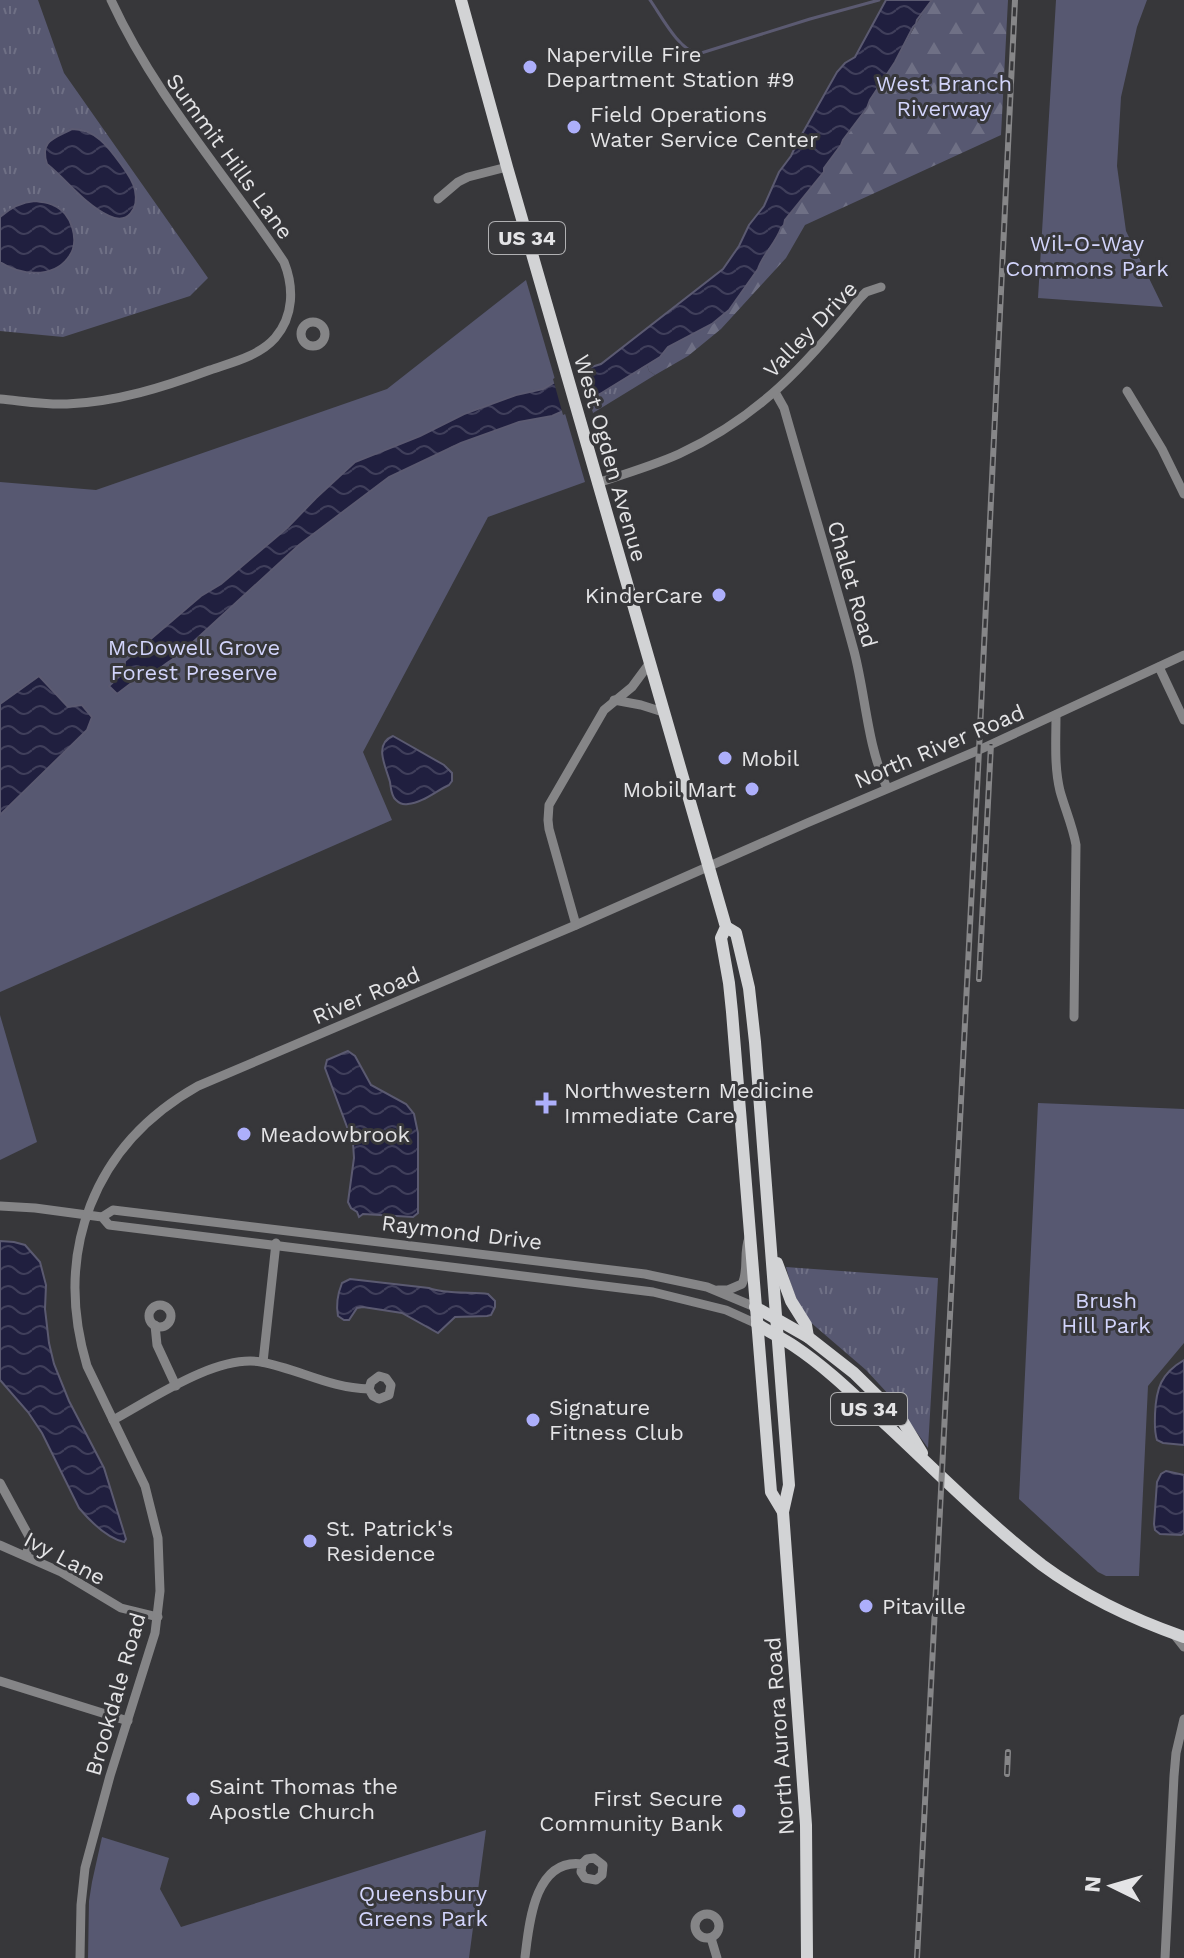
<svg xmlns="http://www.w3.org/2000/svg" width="1184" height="1958" font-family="'Work Sans',sans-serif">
<defs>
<pattern id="grass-tufts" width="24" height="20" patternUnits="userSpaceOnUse" patternTransform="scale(2)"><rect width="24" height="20" fill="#575871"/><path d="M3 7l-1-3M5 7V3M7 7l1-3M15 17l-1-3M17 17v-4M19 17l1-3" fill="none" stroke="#6f7085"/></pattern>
<pattern id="forest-firs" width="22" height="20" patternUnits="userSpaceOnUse" patternTransform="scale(2)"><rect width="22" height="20" fill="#575871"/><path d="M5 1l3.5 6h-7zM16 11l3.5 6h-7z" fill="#6f7085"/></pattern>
<pattern id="water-waves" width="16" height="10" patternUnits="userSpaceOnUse" patternTransform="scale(2)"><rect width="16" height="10" fill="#201f3f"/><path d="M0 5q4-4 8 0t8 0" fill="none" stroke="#403f5b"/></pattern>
</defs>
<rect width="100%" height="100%" fill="#37373a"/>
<g fill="url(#grass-tufts)">
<polygon points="0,0 38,0 64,73 208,278 190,296 63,337 0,331"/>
<polygon points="647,365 649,371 655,375 593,413 589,399"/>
<path d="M786,1267L938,1278L928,1448L891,1397L866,1370L809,1321C797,1305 791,1286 786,1267Z"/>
</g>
<path fill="url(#forest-firs)" d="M932,0H1008L1001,135L805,225L786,258L721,329L688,356L655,375L649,371L647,365L660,357L668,347L712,324L750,281L778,235L784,220L824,172V168C846,137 867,106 887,74C903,50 914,24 932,0Z"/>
<g fill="#575871">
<polygon points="1056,0 1147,0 1137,27 1121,97 1117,166 1126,231 1163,307 1038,298"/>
<polygon points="526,280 585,482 488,517 363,752 392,820 0,992 0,482 96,490 387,389"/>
<polygon points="0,1015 37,1142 0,1160"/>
<polygon points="1038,1103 1184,1109 1184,1343 1148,1386 1139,1576 1106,1576 1098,1572 1019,1499"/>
<polygon points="486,1830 469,1958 88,1958 89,1901 92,1882 102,1837 169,1858 160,1889 181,1927"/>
</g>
<g fill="url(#water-waves)" stroke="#5b5a71" stroke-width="2">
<path d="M886,0H932L917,20L916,24L913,27L895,62L870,100L867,108L843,140L841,145L824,168V172L785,220L784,225L781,228C776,243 763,254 758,269L729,310L712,324L668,347L660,357L595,397L552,416L519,422L461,443L389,477L299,545L179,655L167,663L140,683L134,681L117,694L109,686L124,672L125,661L201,596L221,584L287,528L316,498L355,462L420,436L464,414L516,395L543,389L569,374L601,364L723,269L739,246L749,225L764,206L779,172L791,156L797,143L837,72L845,63L855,57Z"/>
<path d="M72,129C95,129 108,146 120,163C126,171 133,180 135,190C139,209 128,225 109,216C84,204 68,181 47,164C39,140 55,138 72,129Z"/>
<path d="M35,201C41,202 48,202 53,205C72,212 81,242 68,258C52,279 20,275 0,262V217C10,208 22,202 35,201Z"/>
<polygon points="39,676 68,707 82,705 92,717 87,730 0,815 0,704"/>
<path d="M393,736L444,765L452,773V781L449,785C436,791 422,803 408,804C404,805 399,803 396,800C391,796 391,788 390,782C386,767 373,744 393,736Z"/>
<polygon points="348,1051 355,1056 371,1085 406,1104 414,1114 418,1133 418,1213 413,1217 363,1214 359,1217 357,1212 351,1208 348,1202 354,1158 353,1143 325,1068 327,1060"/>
<path d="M0,1241L14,1242L25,1245L40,1262L46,1285L45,1309L49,1343L54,1364L69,1401L104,1468L126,1539L124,1542C107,1538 90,1521 79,1508L42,1433L28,1412L0,1380Z"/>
<path d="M350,1279L429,1288C443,1294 472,1292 488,1294L495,1301V1307L491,1315L487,1316L455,1317L438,1333L402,1313L363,1307L357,1308L349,1320H344L338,1316C336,1306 338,1293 342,1283Z"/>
<path d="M1184,1360V1445L1163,1443L1157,1440C1154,1431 1155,1423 1155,1414C1156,1389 1161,1373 1184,1360Z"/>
<polygon points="1166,1471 1184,1475 1184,1533 1181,1535 1160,1534 1155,1530 1154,1524 1157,1482 1161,1474"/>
</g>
<polygon fill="#37373a" points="580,367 590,403 563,415 553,379 567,370"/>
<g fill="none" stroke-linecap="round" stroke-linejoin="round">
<path stroke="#5b5a71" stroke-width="3" d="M650,0C662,17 678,49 698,54L810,19L879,0"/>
<g stroke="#858587" stroke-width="9">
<polyline points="438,199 458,182 468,177 507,167"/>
<circle cx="313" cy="334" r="12"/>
<polyline points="1127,391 1162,449 1184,494"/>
<path d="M775,392L784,408C807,489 832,570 854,651C866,697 867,745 887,788"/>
<path d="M0,399C22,401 45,405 67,404C117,402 164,387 210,370C233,362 259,356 275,338C294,316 294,287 284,262C226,175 155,96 111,0"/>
<path d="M597,483C625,474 652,466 679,454C759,417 806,365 860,298L866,292L881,287"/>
<polyline points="1159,667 1184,720"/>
<polyline points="614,700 641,705 663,712"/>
<path d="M1056,715C1056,740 1054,766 1060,791C1065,809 1073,827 1076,845L1074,1017"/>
<polyline points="576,925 549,829 548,820 549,805 604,710 632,687 649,664"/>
<polyline points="0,1206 35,1208 102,1217 109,1225 653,1292 726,1310 757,1324"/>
<polyline points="102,1217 113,1210 645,1274 707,1287 755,1307"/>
<path d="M718,1290H728L742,1284C749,1270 743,1253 749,1238"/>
<circle cx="160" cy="1316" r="11"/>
<polyline points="155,1325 157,1345 176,1386"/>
<polyline points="263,1362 276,1243"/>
<path d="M113,1420C152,1399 217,1354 261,1362C299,1369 329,1388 369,1389L373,1396L379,1399L389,1395L391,1385L386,1378L379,1376L371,1382L369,1389"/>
<polyline points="0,1483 31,1540 26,1555"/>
<polyline points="0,1545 61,1572 121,1608 158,1617"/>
<polyline points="1173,1633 1184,1647"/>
<polyline points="0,1681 128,1721"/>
<circle cx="707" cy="1926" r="12"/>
<polyline points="711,1938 717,1958"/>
<path d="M525,1957C529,1925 534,1858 582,1864L587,1859L594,1858L603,1865L602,1875L596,1880L585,1878L581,1872L582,1864"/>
<path d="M80,1958L81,1905L85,1868L110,1776L155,1633L160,1591L158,1538L145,1486L87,1366C53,1252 93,1145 198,1086L576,925L807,823L979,750L1184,655"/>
<polyline points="1165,1958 1174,1776 1176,1753 1184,1719"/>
</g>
<g stroke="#d2d3d5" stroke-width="12">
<polyline points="461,0 507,167 726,927 721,938 729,983 732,1012 771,1492 783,1512"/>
<polyline points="726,927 736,933 749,988 755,1042 789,1485 783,1512 806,1825 807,1958"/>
<polyline points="777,1263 791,1301 806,1325 808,1337"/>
<polyline points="755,1307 808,1337 854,1373 902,1420 922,1453"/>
<path d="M757,1324C769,1332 782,1338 794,1346C830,1370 860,1401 892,1430C941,1476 989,1524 1042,1565C1084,1596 1135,1620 1184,1637"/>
</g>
<defs>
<g id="rail">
<polyline points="979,979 991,744"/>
<polyline points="1007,1774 1008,1752"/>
<polyline points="917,1958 979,750 1015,0"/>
</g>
</defs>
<use href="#rail" stroke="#868688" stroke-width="6"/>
<use href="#rail" stroke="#37373a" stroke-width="3" stroke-dasharray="9" stroke-linecap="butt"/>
</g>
<g fill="#adaffb" stroke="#37373a" stroke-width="3">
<circle cx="530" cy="67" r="8"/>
<circle cx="574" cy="127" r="8"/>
<circle cx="719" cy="595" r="8"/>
<circle cx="725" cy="758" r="8"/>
<circle cx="752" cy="789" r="8"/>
<path d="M542 1091h8v8h8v8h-8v8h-8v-8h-8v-8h8z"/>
<circle cx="244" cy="1134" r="8"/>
<circle cx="533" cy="1420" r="8"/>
<circle cx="310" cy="1541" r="8"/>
<circle cx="866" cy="1606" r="8"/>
<circle cx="193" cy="1799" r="8"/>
<circle cx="739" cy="1811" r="8"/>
</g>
<g text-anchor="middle" stroke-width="6" stroke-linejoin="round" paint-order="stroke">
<g fill="#37373a" stroke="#b0b0b2" stroke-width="2">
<rect x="489" y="222" width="76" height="32" rx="6"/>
<rect x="831" y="1393" width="76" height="32" rx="6"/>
</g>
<g font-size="20" font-weight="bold" fill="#e4e4e6">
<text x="527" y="245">US 34</text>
<text x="869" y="1416">US 34</text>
</g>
<g font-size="22" fill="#e4e4e6" stroke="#37373a" text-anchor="start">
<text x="546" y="62">Naperville Fire<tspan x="546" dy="25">Department Station #9</tspan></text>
<text x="590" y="122">Field Operations<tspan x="590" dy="25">Water Service Center</tspan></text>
<text x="703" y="603" text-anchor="end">KinderCare</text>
<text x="741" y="766">Mobil</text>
<text x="736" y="797" text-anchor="end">Mobil Mart</text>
<text x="564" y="1098">Northwestern Medicine<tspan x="564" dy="25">Immediate Care</tspan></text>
<text x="260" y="1142">Meadowbrook</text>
<text x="549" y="1415">Signature<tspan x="549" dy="25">Fitness Club</tspan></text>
<text x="326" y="1536">St. Patrick's<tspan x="326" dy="25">Residence</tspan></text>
<text x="882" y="1614">Pitaville</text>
<text x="209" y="1794">Saint Thomas the<tspan x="209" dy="25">Apostle Church</tspan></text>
<text x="723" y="1806" text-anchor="end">First Secure<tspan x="723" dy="25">Community Bank</tspan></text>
</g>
<g font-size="22" fill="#d2d4fb" stroke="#37373a">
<text x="944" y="91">West Branch<tspan x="944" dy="25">Riverway</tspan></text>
<text x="1087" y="251">Wil-O-Way<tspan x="1087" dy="25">Commons Park</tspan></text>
<text x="194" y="655">McDowell Grove<tspan x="194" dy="25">Forest Preserve</tspan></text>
<text x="1106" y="1308">Brush<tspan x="1106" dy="25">Hill Park</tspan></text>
<text x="423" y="1901">Queensbury<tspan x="423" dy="25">Greens Park</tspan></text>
</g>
<g font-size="22" fill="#e4e4e6" stroke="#37373a">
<text transform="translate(230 156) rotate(54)" y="8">Summit Hills Lane</text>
<text transform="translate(810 329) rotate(-46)" y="8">Valley Drive</text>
<text transform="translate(611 458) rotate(74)" y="8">West Ogden Avenue</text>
<text transform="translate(853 584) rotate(74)" y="8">Chalet Road</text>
<text transform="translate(939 746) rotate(-23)" y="8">North River Road</text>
<text transform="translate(366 995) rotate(-23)" y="8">River Road</text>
<text transform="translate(462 1232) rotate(7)" y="8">Raymond Drive</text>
<text transform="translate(65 1558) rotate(28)" y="8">Ivy Lane</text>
<text transform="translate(115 1694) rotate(-74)" y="8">Brookdale Road</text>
<text transform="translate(779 1736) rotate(-94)" y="8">North Aurora Road</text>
</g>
</g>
<g transform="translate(1112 1886) rotate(275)" stroke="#37373a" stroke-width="6" paint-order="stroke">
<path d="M0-6L14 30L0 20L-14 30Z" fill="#e4e4e6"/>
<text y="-12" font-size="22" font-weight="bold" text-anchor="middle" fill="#e4e4e6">N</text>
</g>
</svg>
